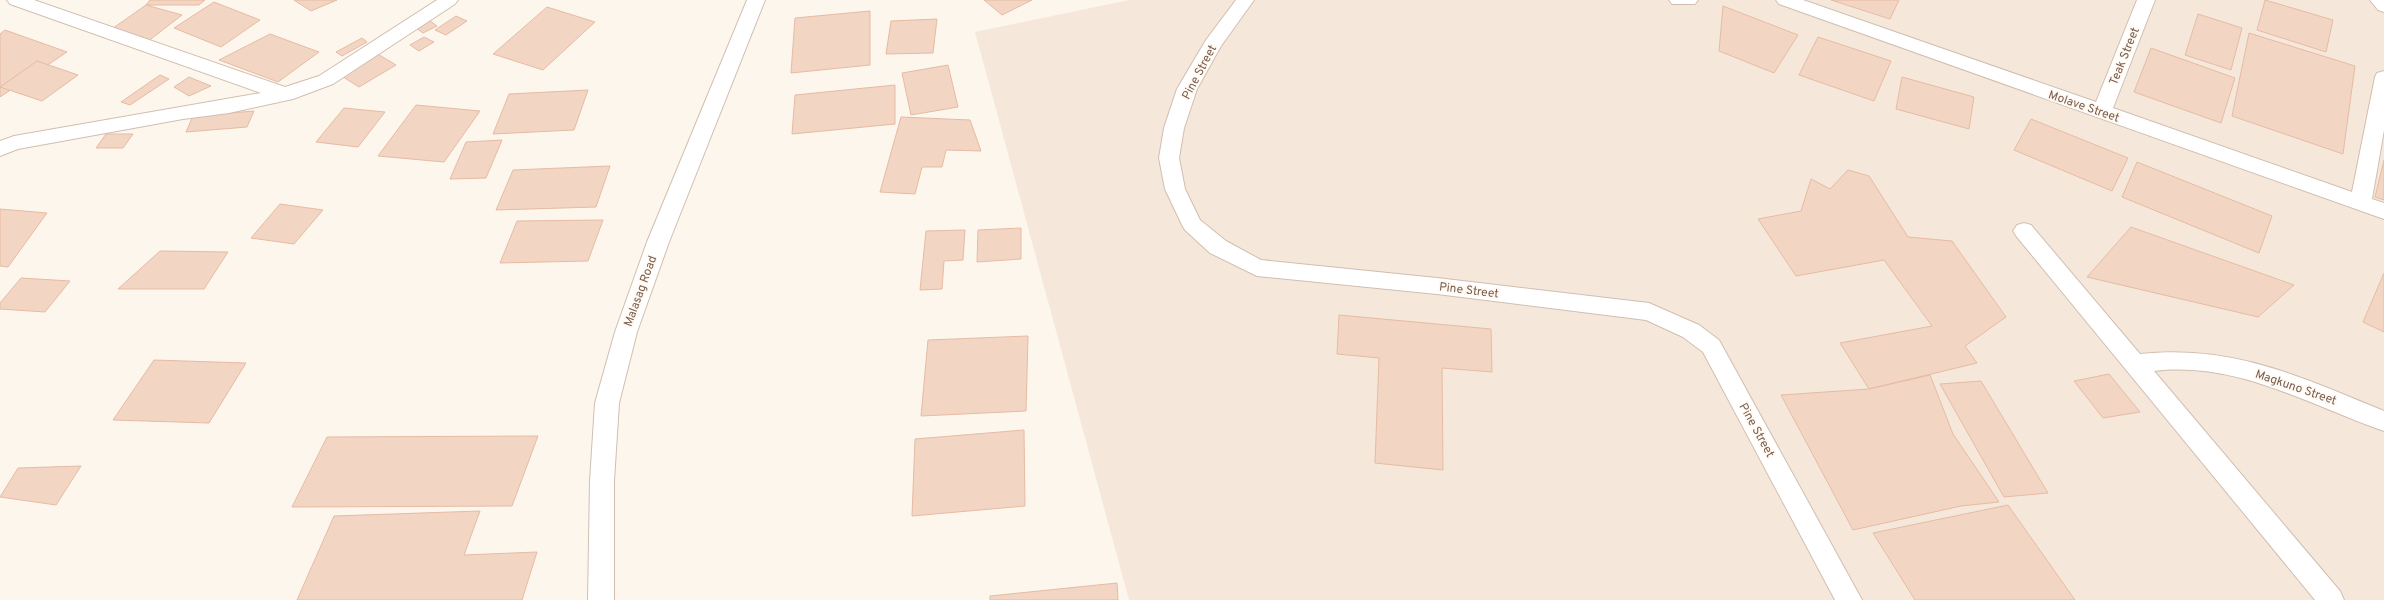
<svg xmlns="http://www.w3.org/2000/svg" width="2384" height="600" font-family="Overpass,sans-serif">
<rect width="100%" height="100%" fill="#fdf6ec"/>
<polygon fill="#f5e8da" points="1129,0 2384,0 2384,600 1129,600 975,32"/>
<g fill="#f3d5c3" stroke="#e6bba3">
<polygon points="150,0 205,0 199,5 146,5"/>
<polygon points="294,0 337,0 311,11"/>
<polygon points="984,0 1032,0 1002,15"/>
<polygon points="1831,0 1899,0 1890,19"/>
<polygon points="2265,0 2333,20 2326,52 2257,30"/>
<polygon points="214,2 260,20 221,47 174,28"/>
<polygon points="146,5 182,15 147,42 109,31"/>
<polygon points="1723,6 1798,35 1774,73 1719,51"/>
<polygon points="547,7 595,22 543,70 493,54"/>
<polygon points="870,11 870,65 791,73 795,18"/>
<polygon points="2198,14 2242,28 2231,70 2185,55"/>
<polygon points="456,16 467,21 446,35 435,30"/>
<polygon points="426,18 437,26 423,33 412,25"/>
<polygon points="937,19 933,53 886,54 891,21"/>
<polygon points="5,30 67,52 0,97 0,34"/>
<polygon points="2249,33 2355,66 2343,154 2232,116"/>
<polygon points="270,34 319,52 278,82 219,60"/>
<polygon points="424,37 434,42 419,51 410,45"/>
<polygon points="1818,37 1891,61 1874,101 1799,75"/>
<polygon points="362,38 367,42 342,56 336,52"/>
<polygon points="2151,48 2235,78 2221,123 2134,92"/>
<polygon points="376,53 396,65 359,87 340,75"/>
<polygon points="37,61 78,75 42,101 0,87"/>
<polygon points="948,65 958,107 911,115 902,73"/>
<polygon points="160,75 169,79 130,105 121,102"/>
<polygon points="189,77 211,86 189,96 174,87"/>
<polygon points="1902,77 1974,97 1969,129 1896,109"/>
<polygon points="895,85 895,124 792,134 795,95"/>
<polygon points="588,90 574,130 493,134 509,94"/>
<polygon points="416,105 480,111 444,162 378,156"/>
<polygon points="344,108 385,112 358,147 316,142"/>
<polygon points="254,111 247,127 186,132 193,116"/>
<polygon points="901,117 970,120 981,151 946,150 942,167 922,167 915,194 880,192"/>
<polygon points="2031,119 2128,158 2112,191 2014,150"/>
<polygon points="106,134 133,134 123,148 96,148"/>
<polygon points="502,140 486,178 450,179 466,142"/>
<polygon points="2384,160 2384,200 2375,197"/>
<polygon points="2137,162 2272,216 2259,253 2122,197"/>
<polygon points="610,166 596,207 496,210 513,170"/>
<polygon points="1848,170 1869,176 1908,237 1952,241 2006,317 1965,346 1977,363 1869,389 1840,343 1932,326 1884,260 1796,276 1758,219 1801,211 1811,179 1830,189"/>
<polygon points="280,204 323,210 294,244 251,238"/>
<polygon points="0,209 47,213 8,267 0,266"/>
<polygon points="603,220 588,261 500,263 517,221"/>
<polygon points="2131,227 2294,285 2258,317 2087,277"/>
<polygon points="1021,228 1021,259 977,262 978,230"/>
<polygon points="965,230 963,260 944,261 942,289 920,290 926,231"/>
<polygon points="160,251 228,252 204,289 118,289"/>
<polygon points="2384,273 2384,332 2363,322"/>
<polygon points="21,278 70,281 45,312 0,309 0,303"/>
<polygon points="1339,315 1491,329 1492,372 1442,368 1443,470 1375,463 1379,358 1337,354"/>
<polygon points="1028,336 1026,411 921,416 928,340"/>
<polygon points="154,360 246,363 209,423 113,420"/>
<polygon points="2109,374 2140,412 2103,418 2074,381"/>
<polygon points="1930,375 1953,434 1999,502 1961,506 1853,530 1781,395 1869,389"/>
<polygon points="1981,381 2048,493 2004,497 1940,384"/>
<polygon points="1024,430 1025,506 912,516 915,439"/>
<polygon points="538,436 512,506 292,507 327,437"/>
<polygon points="81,466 56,505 0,497 18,468"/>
<polygon points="2008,505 2075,600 1915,600 1873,533"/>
<polygon points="480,511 464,555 537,552 522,600 297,600 334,516"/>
<polygon points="1117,583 1118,600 990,600 990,596"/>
</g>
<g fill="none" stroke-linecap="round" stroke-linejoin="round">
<defs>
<g id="minor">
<polygon points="7,0 34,0 285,87 319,76 437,0 458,0 455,4 333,84 293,99 229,113 183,119 18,149 0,156 0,141 14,136 261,93 10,4"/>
<polygon points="747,0 765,0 669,242 637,332 619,403 614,481 614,600 588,600 590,481 595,403 615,332 647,242"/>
<polygon points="1236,0 1254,0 1221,46 1197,89 1184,128 1179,158 1185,189 1200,220 1226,241 1261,260 1437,278 1649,303 1699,325 1719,340 1862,600 1835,600 1703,352 1683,337 1646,320 1437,294 1257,276 1210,253 1185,230 1182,225 1165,189 1159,158 1164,128 1177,89 1206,40"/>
<polygon points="1669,0 1698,0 1695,4 1672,4"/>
<polygon points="1776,0 1803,0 2096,102 2137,0 2155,0 2113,108 2352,192 2375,77 2377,73 2384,71 2384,130 2372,199 2384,203 2384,219 1779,4"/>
<polygon points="2370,0 2384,0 2384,12 2378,10"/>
<path d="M2024,223L2031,225L2140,354C2232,344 2301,377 2384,411V431C2309,405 2237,361 2154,371L2340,591L2344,600H2315L2017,237L2013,231L2017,225Z"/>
</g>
</defs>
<use href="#minor" stroke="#d1beb0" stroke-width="2"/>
<use href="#minor" fill="#fff" fill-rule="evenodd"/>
</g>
<g text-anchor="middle" stroke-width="4" stroke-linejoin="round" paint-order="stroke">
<g font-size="12" fill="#7a5c4d" stroke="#fffaf3">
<text transform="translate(2124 56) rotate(-68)" y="4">Teak Street</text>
<text transform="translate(1199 72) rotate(-62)" y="4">Pine Street</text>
<text transform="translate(2084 106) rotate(19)" y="4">Molave Street</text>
<text transform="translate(1469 290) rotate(7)" y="4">Pine Street</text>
<text transform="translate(640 291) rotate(-70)" y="4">Malasag Road</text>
<text transform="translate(2296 387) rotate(19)" y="4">Magkuno Street</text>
<text transform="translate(1757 430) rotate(61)" y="4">Pine Street</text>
</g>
</g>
</svg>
